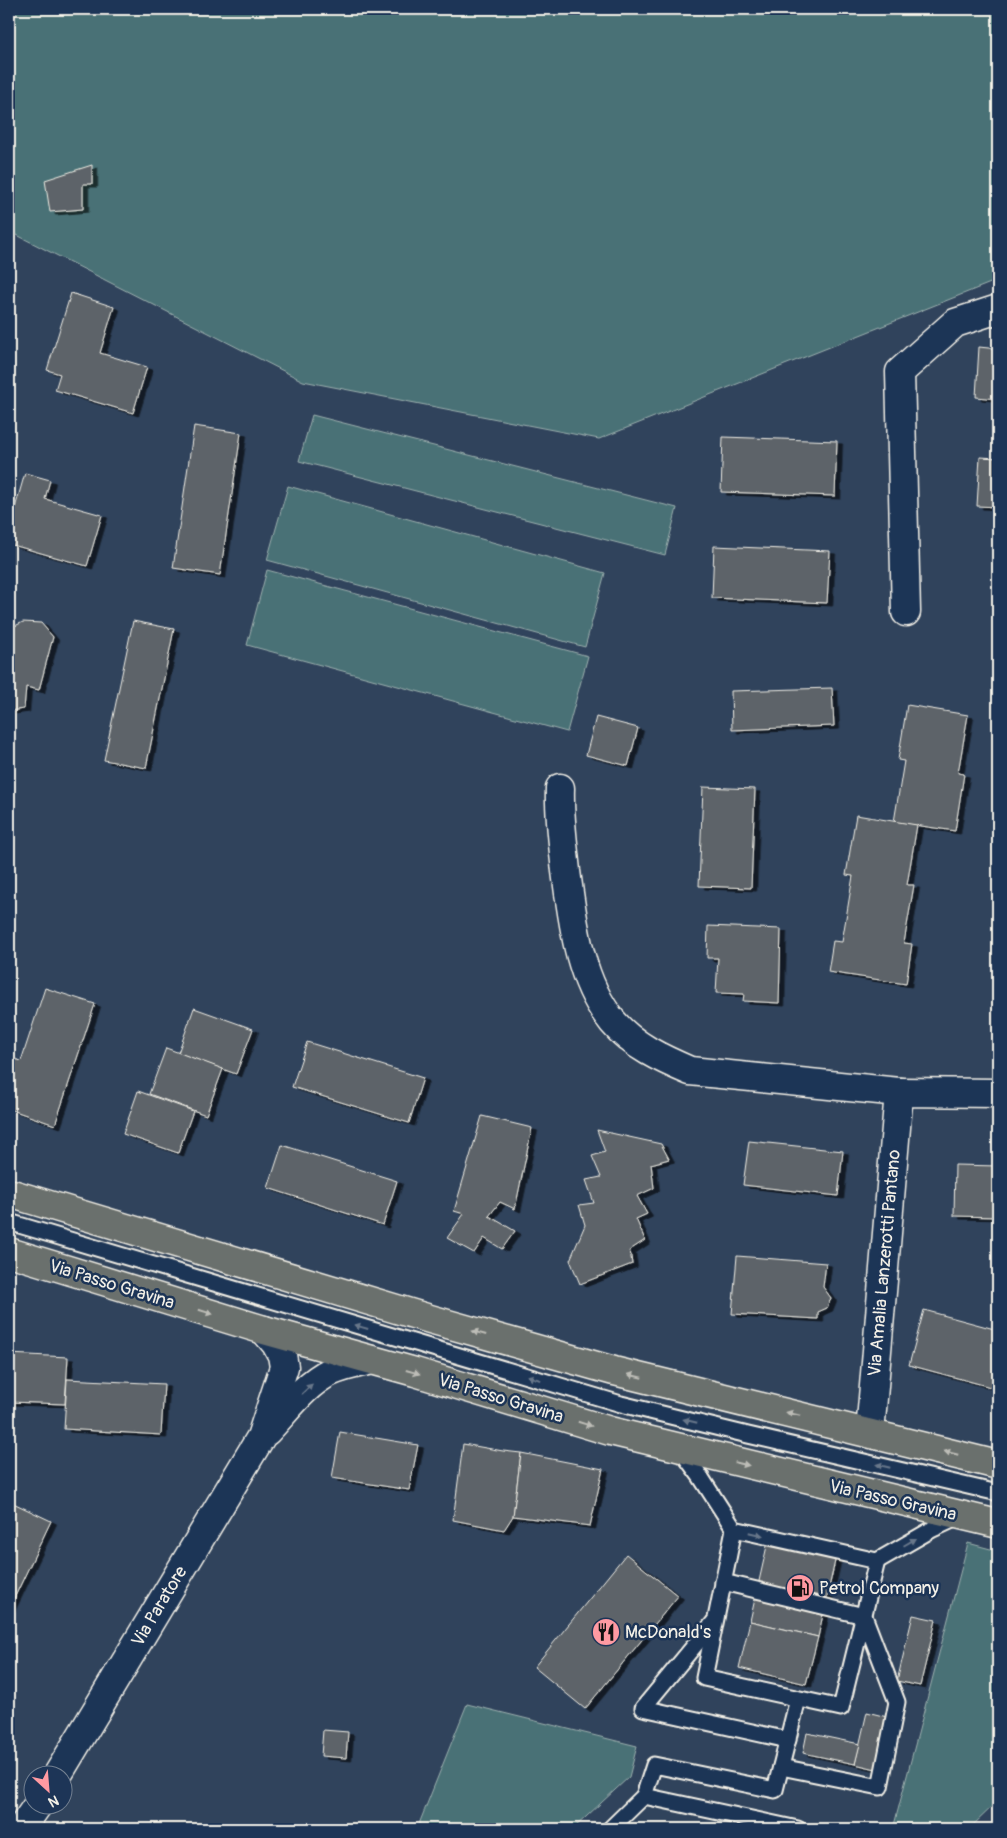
<svg xmlns="http://www.w3.org/2000/svg" width="1007" height="1838" font-family="Pangolin,sans-serif">
<defs>
<filter id="shadow"><feDropShadow dx="5.5" dy="3" stdDeviation="0" flood-color="#0009"/></filter>
</defs>
<rect width="100%" height="100%" fill="#30435c"/>
<filter id="ink" filterUnits="userSpaceOnUse"><feTurbulence type="fractalNoise" baseFrequency=".02" numOctaves="2"/><feDisplacementMap in="SourceGraphic" scale="10" xChannelSelector="R" yChannelSelector="G"/><feConvolveMatrix kernelMatrix="1 2 1 2 8 2 1 2 1" color-interpolation-filters="sRGB"/></filter>
<g filter="url(#ink)">
<g fill="#487176" stroke="#9eb1af">
<polygon points="9,9 998,9 998,280 599,439 303,381 9,231"/>
<polygon points="312,415 677,508 665,555 299,461"/>
<polygon points="288,486 605,573 585,647 267,560"/>
<polygon points="267,570 588,656 567,732 247,645"/>
<polygon points="968,1543 998,1551 998,1801 969,1829 893,1829"/>
<polygon points="467,1704 637,1746 629,1777 573,1829 417,1829"/>
</g>
<g fill="#5d6469" stroke="#f4f1e8" filter="url(#shadow)">
<polygon points="92,165 92,184 83,184 83,209 50,212 45,180"/>
<polygon points="71,293 114,307 100,353 147,367 133,413 55,390 60,374 47,370"/>
<polygon points="979,347 998,349 998,399 976,397"/>
<polygon points="194,426 241,433 220,575 173,568"/>
<polygon points="723,437 837,441 835,496 721,492"/>
<polygon points="980,457 998,458 998,507 977,506"/>
<polygon points="25,473 50,480 45,499 102,515 87,566 9,544 9,529"/>
<polygon points="714,546 830,551 827,603 712,598"/>
<polygon points="997,563 998,563 998,614 994,614"/>
<polygon points="133,621 174,629 146,768 104,760"/>
<polygon points="23,622 41,623 53,637 39,690 26,687 24,709 9,711 9,629"/>
<polygon points="832,688 834,726 732,730 731,691"/>
<polygon points="907,705 968,715 958,773 964,774 955,831 894,822 904,761 898,760"/>
<polygon points="596,717 638,728 628,766 586,755"/>
<polygon points="703,787 755,789 751,888 699,886"/>
<polygon points="856,815 917,825 907,885 914,885 904,943 912,944 906,984 828,972 833,941 842,942 853,876 846,875"/>
<polygon points="708,926 781,929 779,1003 743,1001 744,994 716,993 718,958 707,958"/>
<polygon points="45,988 95,1004 55,1125 9,1109 9,1057 21,1061"/>
<polygon points="194,1008 253,1029 236,1074 178,1053"/>
<polygon points="307,1042 423,1078 409,1123 292,1087"/>
<polygon points="166,1048 223,1069 206,1115 149,1094"/>
<polygon points="138,1091 193,1111 178,1153 123,1134"/>
<polygon points="482,1116 532,1128 515,1209 500,1202 489,1216 515,1231 502,1249 484,1238 474,1253 447,1238 464,1214 454,1211"/>
<polygon points="597,1130 661,1144 669,1159 651,1164 654,1188 637,1196 647,1214 636,1219 645,1240 630,1250 632,1264 580,1284 570,1260 585,1225 579,1205 594,1203 586,1180 601,1177 592,1156 605,1152"/>
<polygon points="749,1141 843,1151 838,1196 743,1185"/>
<polygon points="282,1145 397,1181 383,1225 268,1188"/>
<polygon points="955,1165 998,1166 998,1217 954,1216"/>
<polygon points="737,1256 826,1263 823,1287 831,1298 827,1308 818,1312 818,1319 732,1314"/>
<polygon points="924,1310 998,1330 998,1389 909,1365"/>
<polygon points="9,1354 68,1357 65,1404 9,1402"/>
<polygon points="67,1379 164,1384 161,1435 64,1429"/>
<polygon points="340,1432 418,1445 409,1490 332,1478"/>
<polygon points="463,1444 503,1451 521,1453 513,1516 504,1530 453,1520"/>
<polygon points="521,1453 603,1469 590,1526 513,1516"/>
<polygon points="9,1501 51,1521 9,1609"/>
<polygon points="769,1537 837,1552 818,1637 750,1621"/>
<polygon points="626,1554 678,1596 585,1709 534,1667"/>
<polygon points="913,1615 936,1620 920,1686 897,1681"/>
<polygon points="750,1621 818,1637 806,1684 739,1668"/>
<polygon points="867,1712 887,1717 876,1769 855,1764"/>
<polygon points="323,1730 348,1732 346,1758 321,1756"/>
<polygon points="807,1733 860,1744 855,1764 803,1753"/>
</g>
<g fill="none" stroke-linecap="round" stroke-linejoin="round">
<defs>
<g id="lane">
<polyline points="9,1222 621,1404 748,1435 998,1493"/>
<polyline points="680,1449 700,1476 734,1529 877,1561 931,1530 959,1517"/>
<polyline points="734,1529 704,1678 841,1708 877,1561"/>
<polyline points="723,1582 864,1616 897,1702 880,1787 781,1767"/>
<polyline points="714,1622 643,1708 788,1740"/>
<polyline points="644,1796 654,1765 775,1790 798,1699"/>
<polyline points="610,1829 644,1796 798,1829"/>
</g>
<g id="street">
<polyline points="906,612 900,372 955,323 998,309"/>
<path d="M560,788C559,816 563,843 566,871C573,923 579,981 613,1022C633,1046 662,1059 690,1071L899,1092"/>
<path d="M267,1431C286,1411 305,1384 330,1372C343,1366 358,1363 372,1360"/>
<polyline points="870,1433 899,1092 998,1093"/>
<polyline points="57,1776 261,1437 284,1367 282,1355 276,1344 264,1330"/>
<polyline points="21,1829 37,1806"/>
</g>
<g id="primary">
<polyline points="9,1193 430,1319 614,1371 998,1465"/>
<polyline points="9,1252 264,1330 415,1372 610,1431 998,1524"/>
</g>
</defs>
<use href="#lane" stroke="#f4f1e8" stroke-width="19"/>
<use href="#street" stroke="#f4f1e8" stroke-width="31"/>
<use href="#primary" stroke="#f4f1e8" stroke-width="31"/>
<use href="#lane" stroke="#1d3557" stroke-width="15"/>
<use href="#street" stroke="#1d3557" stroke-width="28"/>
<use href="#primary" stroke="#6b706d" stroke-width="28"/>
</g>
<defs><path id="oneway-solid" d="M-6-.8H1V-3.2L6.5 0L1 3.2V.8H-6Z" transform="scale(1.25)"/></defs>
<g fill="#bdbdb7">
<use href="#oneway-solid" transform="translate(206 1312) rotate(17)"/>
<use href="#oneway-solid" transform="translate(479 1333) rotate(-164)"/>
<use href="#oneway-solid" transform="translate(413 1372) rotate(16)"/>
<use href="#oneway-solid" transform="translate(635 1376) rotate(-166)"/>
<use href="#oneway-solid" transform="translate(793 1414) rotate(-166)"/>
<use href="#oneway-solid" transform="translate(585 1424) rotate(17)"/>
<use href="#oneway-solid" transform="translate(951 1453) rotate(-166)"/>
<use href="#oneway-solid" transform="translate(742 1464) rotate(13)"/>
</g>
<g fill="#68778a">
<use href="#oneway-solid" transform="translate(361 1327) rotate(-164)"/>
<use href="#oneway-solid" transform="translate(534 1378) rotate(-163)"/>
<use href="#oneway-solid" transform="translate(307 1389) rotate(-43)"/>
<use href="#oneway-solid" transform="translate(690 1421) rotate(-166)"/>
<use href="#oneway-solid" transform="translate(883 1466) rotate(-167)"/>
<use href="#oneway-solid" transform="translate(756 1534) rotate(13)"/>
<use href="#oneway-solid" transform="translate(910 1542) rotate(-30)"/>
</g>
</g>
<defs>
<symbol id="fuel-disc" viewBox="-11 -11 22 22"><circle r="9.5" fill="#ff9aa2" stroke="#1d3557"/><path d="M-5.5-6h7V0h2V4h1.3V-2.5L3-4.5l.8-.8L6-3V5H2.5V1h-1V6h-7ZM-4.2-4.7v3.2H.2V-4.7Z" fill="#111"/></symbol>
<symbol id="restaurant-disc" viewBox="-11 -11 22 22"><circle r="9.5" fill="#ff9aa2" stroke="#1d3557"/><path d="M-5-6h1v4h1v-4h1v4h1v-4h1v5L-1.5 .5V6h-2V.5L-5-1ZM5-6V6H3V1.5H1.5Q1.5-4 5-6Z" fill="#111"/></symbol>
</defs>
<g fill-rule="evenodd">
<use href="#fuel-disc" x="784" y="1572" width="32" height="32"/>
<use href="#restaurant-disc" x="590" y="1616" width="32" height="32"/>
</g>
<g text-anchor="middle" stroke-width="5" stroke-linejoin="round" paint-order="stroke">
<g font-size="18" fill="#f4f1e8" stroke="#1d3557">
<text transform="translate(884 1263) rotate(-85)" y="6">Via Amalia Lanzerotti Pantano</text>
<text transform="translate(112 1284) rotate(17)" y="6">Via Passo Gravina</text>
<text transform="translate(501 1398) rotate(17)" y="6">Via Passo Gravina</text>
<text transform="translate(893 1500) rotate(13)" y="6">Via Passo Gravina</text>
<text transform="translate(159 1606) rotate(-59)" y="6">Via Paratore</text>
</g>
<g font-size="18" fill="#f4f1e8" stroke="#1d3557" text-anchor="start">
<text x="819" y="1594">Petrol Company</text>
<text x="625" y="1638">McDonald's</text>
</g>
</g>
<rect width="1007" height="1838" fill="none" stroke="#1d3557" stroke-width="30"/>
<rect x="15" y="15" width="977" height="1808" fill="none" stroke="#f4f1e8" stroke-width="2" filter="url(#ink)"/>
<g transform="translate(48 1790) rotate(154)"><circle r="24" fill="#1d3557" stroke="#738091"/>
<path d="M0-4L9 19L0 12L-9 19Z" fill="#ff9aa2"/>
<text y="-8" font-size="14" font-weight="bold" text-anchor="middle" fill="#f4f1e8">N</text>
</g>
</svg>
